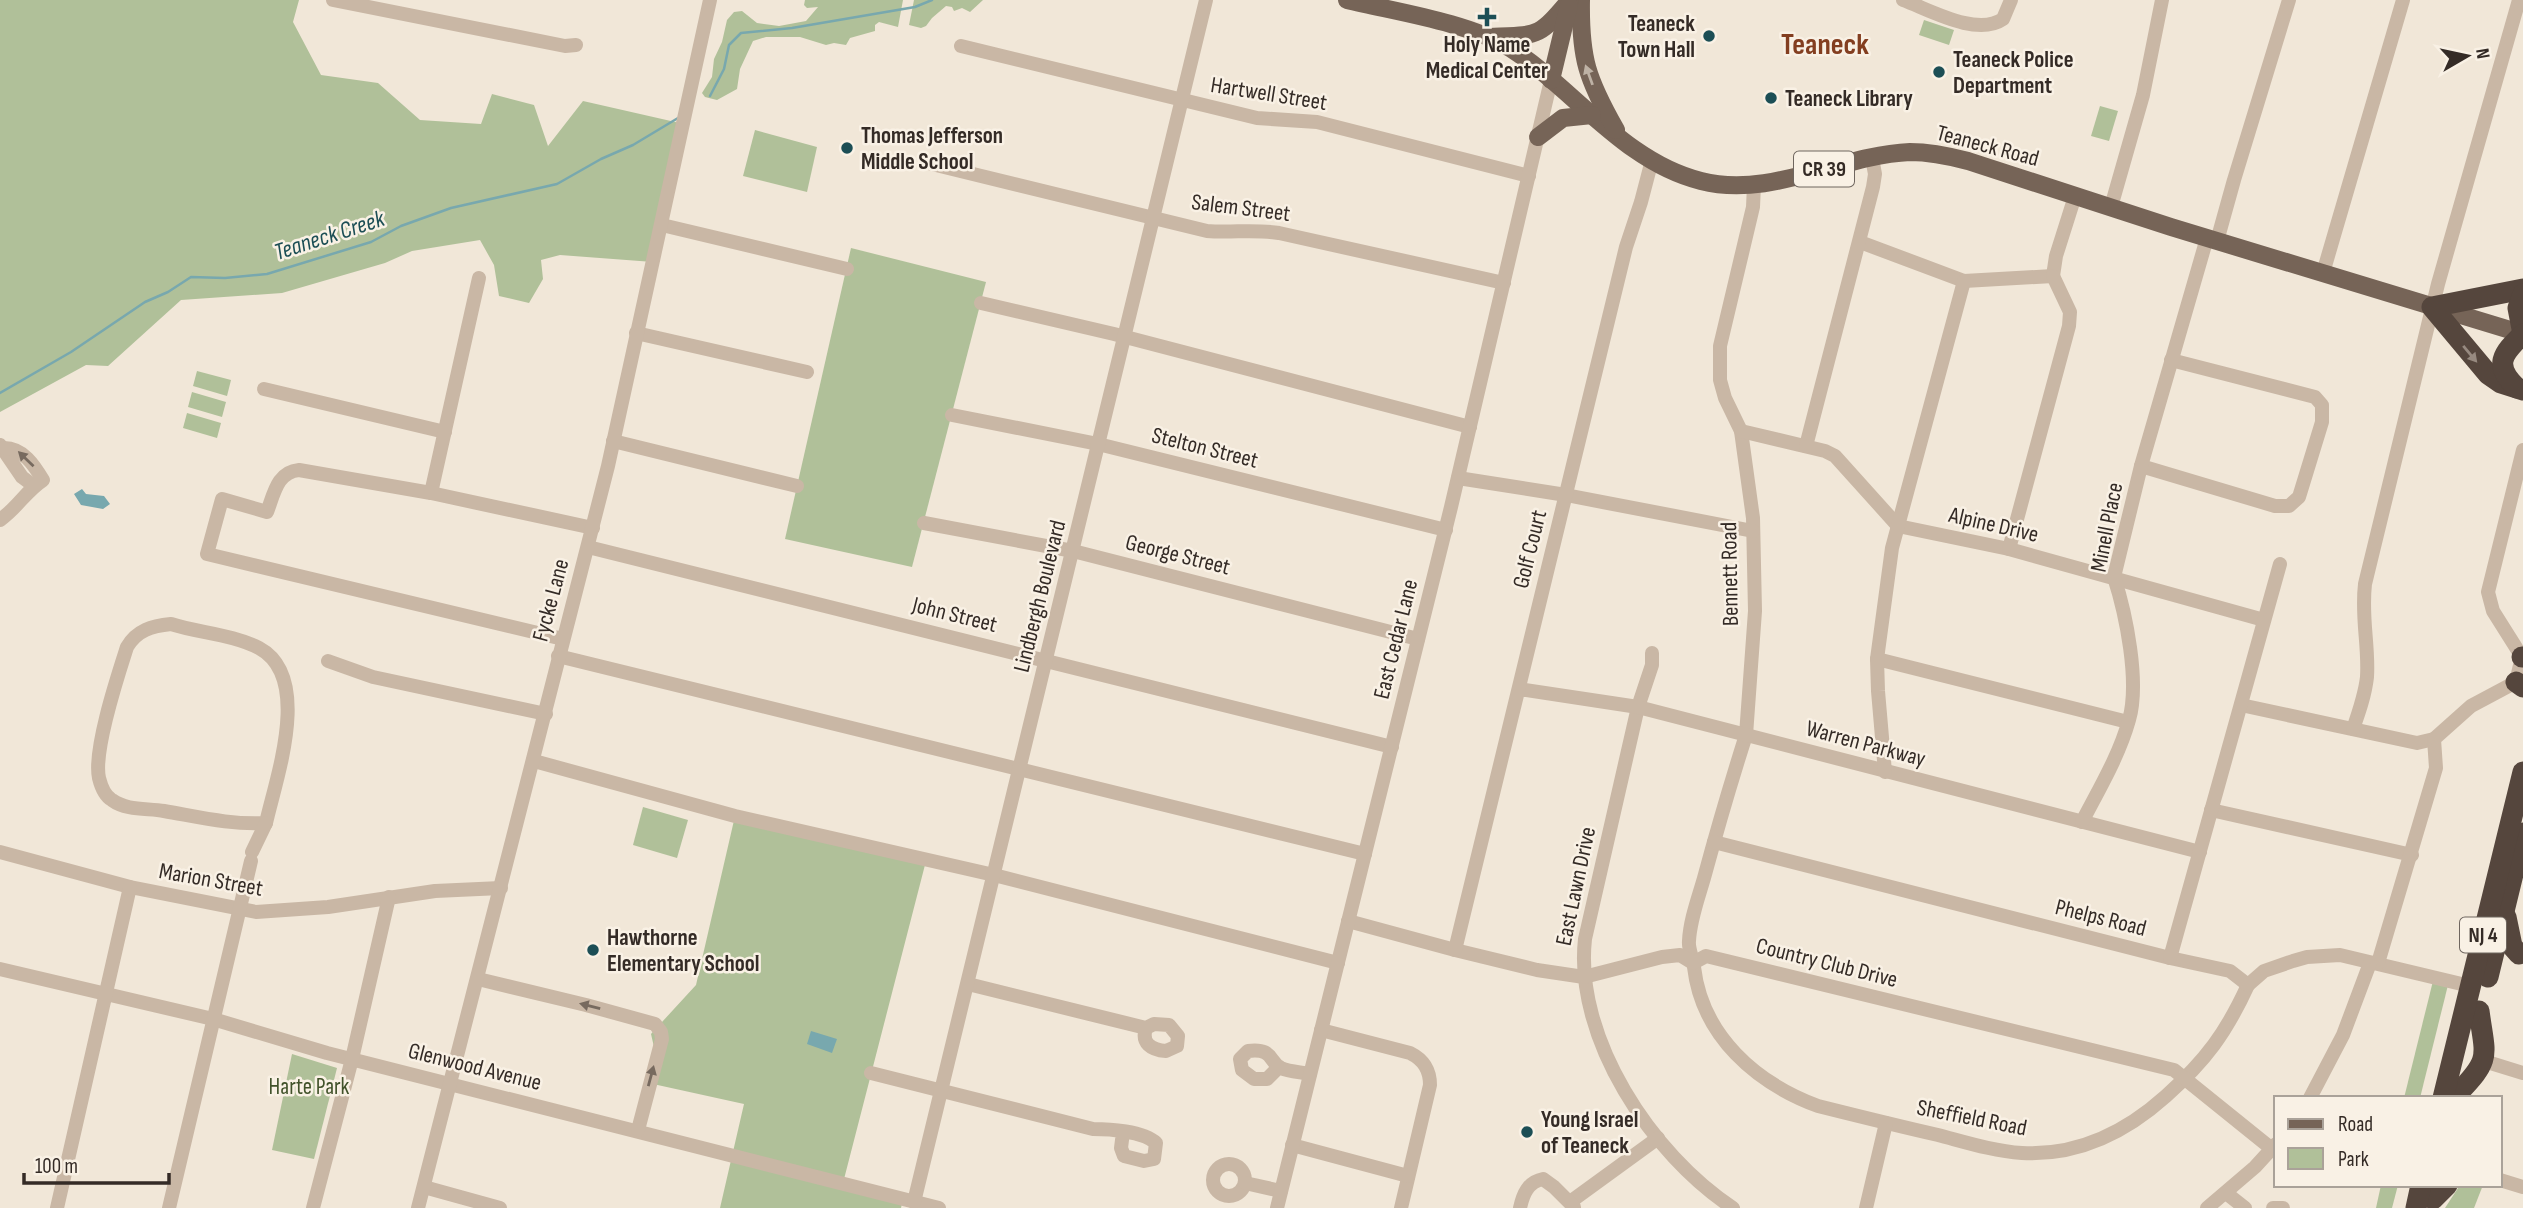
<svg xmlns="http://www.w3.org/2000/svg" width="2523" height="1208" font-family="'Sofia Sans Condensed',sans-serif">
<rect width="100%" height="100%" fill="#f1e7d8"/>
<g fill="#b0c099">
<polygon points="0,0 299,0 293,22 321,75 378,83 420,120 481,124 492,94 534,105 548,146 583,101 684,124 653,262 560,255 541,260 543,279 529,303 499,296 494,265 480,240 412,251 385,263 282,293 181,300 108,366 86,365 0,412"/>
<polygon points="805,0 903,0 898,27 879,22 875,25 875,31 850,38 846,45 834,43 826,45 800,37 766,37 753,41 740,69 737,89 717,100 705,97 702,93 712,77 714,59 722,42 727,20 734,12 742,11 757,23 779,26 806,21 818,7 807,8 804,5"/>
<polygon points="914,0 983,0 970,12 962,8 954,11 952,7 946,6 932,18 926,26 921,28 909,25"/>
<polygon points="1924,20 1954,30 1949,45 1919,35"/>
<polygon points="2100,106 2118,111 2109,141 2091,136"/>
<polygon points="755,130 817,147 807,192 743,176"/>
<polygon points="851,248 986,282 912,567 785,539"/>
<polygon points="197,371 231,380 227,396 193,386"/>
<polygon points="192,392 226,402 222,417 188,407"/>
<polygon points="187,413 221,423 217,438 183,428"/>
<polygon points="643,807 688,820 677,858 633,845"/>
<polygon points="735,816 926,861 843,1183 903,1199 901,1208 720,1208 744,1104 653,1084 654,1047 651,1034 696,985"/>
<polygon points="2434,977 2449,981 2420,1098 2404,1098"/>
<polygon points="292,1054 337,1068 314,1159 272,1150"/>
<polygon points="2381,1185 2398,1185 2392,1208 2376,1208"/>
<polygon points="2460,1185 2483,1185 2474,1208 2445,1208"/>
</g>
<g fill="#78a8ae">
<polygon points="82,489 86,494 104,496 110,504 103,509 81,505 74,494"/>
<polygon points="811,1031 837,1039 832,1053 807,1044"/>
</g>
<g fill="none" stroke-linecap="round" stroke-linejoin="round">
<g stroke="#78a8ae" stroke-width="2.5">
<polyline points="710,96 724,69 729,45 741,33 792,28 915,7 932,0"/>
<polyline points="0,393 71,352 145,302 168,292 191,277 225,278 267,274 371,242 401,226 451,208 557,184 601,159 633,145 678,118"/>
</g>
<g stroke="#c9b7a5" stroke-width="14">
<polyline points="333,0 565,46 576,45"/>
<path d="M1903,0C1930,10 1977,37 2003,19L2011,0"/>
<polyline points="961,46 1257,118 1317,122 1529,176"/>
<path d="M932,164L1207,231C1231,233 1255,229 1279,233L1504,283"/>
<path d="M1754,185L1753,207L1720,346V380L1725,398L1741,431L1753,518L1755,611L1746,735C1731,782 1717,830 1704,878C1698,899 1690,920 1689,941C1688,949 1693,958 1694,967C1702,1036 1756,1083 1818,1106C1858,1116 1898,1126 1938,1135C1965,1142 1993,1151 2022,1153C2078,1156 2126,1132 2166,1096C2206,1060 2226,1033 2248,985"/>
<polyline points="2111,207 2143,95 2162,0"/>
<polyline points="662,225 847,269"/>
<polyline points="2217,241 2234,180 2289,0"/>
<polyline points="1860,242 1964,281 2053,276"/>
<polyline points="2323,273 2403,0"/>
<polyline points="2053,276 2056,256 2075,196"/>
<polyline points="981,303 1114,334 1470,427"/>
<polyline points="636,333 807,372"/>
<polyline points="264,389 445,432"/>
<polyline points="952,415 1098,444 1446,530"/>
<polyline points="1741,431 1825,451 1835,456 1898,526 2009,549 2264,620"/>
<polyline points="613,441 797,486"/>
<polyline points="0,445 22,477 34,486"/>
<polyline points="1806,446 1873,187 1875,174 1872,158"/>
<polyline points="2141,466 2275,506 2289,506 2299,497 2322,422 2322,405 2315,397 2171,360"/>
<polyline points="1458,478 1566,495 1753,531"/>
<polyline points="431,493 479,278"/>
<path d="M0,520C18,507 26,491 43,480C34,465 23,448 4,448"/>
<polyline points="924,523 1073,551 1418,639"/>
<polyline points="588,547 1392,747"/>
<polyline points="2009,549 2069,326 2070,312 2053,276"/>
<path d="M171,624C199,633 232,634 259,648C313,677 276,778 266,823C231,825 199,817 164,811C148,808 127,811 112,800C105,796 101,786 99,778C93,750 118,675 127,647C137,630 152,626 171,624Z"/>
<path d="M563,639L207,554L222,499L267,512C274,494 277,472 299,470L431,493L593,528"/>
<path d="M1652,653V665L1638,707L1585,939C1574,1038 1652,1155 1733,1208"/>
<polyline points="558,656 1365,854"/>
<polyline points="1877,659 2128,722"/>
<polyline points="328,661 373,677 546,714"/>
<polyline points="1519,689 1638,707 2200,852"/>
<polyline points="2241,705 2417,743 2434,739"/>
<path d="M2353,729C2359,712 2365,695 2367,677C2369,645 2361,618 2365,584L2438,284L2519,0"/>
<polyline points="534,761 735,816 994,875 1338,963"/>
<polyline points="1885,772 1878,691 1877,659 1892,548 1964,281"/>
<polyline points="2211,810 2412,855"/>
<path d="M2082,822C2099,789 2119,756 2129,720C2140,682 2126,614 2114,577L2141,466L2207,238"/>
<polyline points="1714,842 2170,958 2230,971 2248,985 2264,971 2293,961 2307,957 2340,955 2470,986"/>
<polyline points="0,852 130,887 256,912 328,907 435,891 501,888"/>
<polyline points="252,852 266,823"/>
<polyline points="1348,921 1455,950 1537,970 1584,977 1662,957 1680,955 1693,963 1706,956 2174,1070 2272,1149"/>
<polyline points="1455,950 1626,247 1641,202 1652,160"/>
<polyline points="2170,958 2280,564"/>
<polyline points="2378,963 2436,768 2434,739 2471,706 2516,682 2522,657 2493,611 2488,592 2523,450"/>
<polyline points="0,969 213,1019 327,1053 939,1208"/>
<polyline points="478,979 586,1005 655,1024 661,1032 662,1039 638,1130"/>
<path d="M968,984L1146,1028L1154,1024L1169,1025L1178,1036L1177,1046L1166,1051C1151,1050 1141,1043 1146,1028"/>
<path d="M1321,1030L1410,1053C1424,1060 1430,1070 1430,1085L1401,1208"/>
<polyline points="2484,1061 2523,1073"/>
<path d="M1279,1067L1267,1079H1254L1242,1070L1240,1059L1248,1051C1274,1048 1268,1061 1281,1068C1289,1072 1301,1072 1310,1074"/>
<path d="M871,1073L1093,1129C1109,1129 1143,1131 1156,1143L1154,1159L1144,1161L1124,1156L1121,1148L1123,1132"/>
<polyline points="2310,1098 2343,1035 2370,963"/>
<polyline points="1292,1145 1408,1176"/>
<circle cx="1229" cy="1180" r="16"/>
<polyline points="2500,1180 2523,1187"/>
<polyline points="1245,1183 1281,1191"/>
<polyline points="424,1187 500,1208"/>
<polyline points="2226,1193 2245,1208"/>
<polyline points="914,1202 1206,0"/>
<polyline points="1570,1202 1658,1138"/>
<polyline points="57,1208 130,887"/>
<polyline points="169,1208 251,861"/>
<polyline points="313,1208 352,1059 389,897"/>
<polyline points="418,1208 608,466 710,0"/>
<polyline points="1277,1208 1451,507 1551,80"/>
<path d="M1520,1208C1523,1194 1528,1182 1543,1179L1554,1187L1574,1207"/>
<polyline points="1866,1208 1886,1123"/>
<polyline points="2207,1208 2255,1167 2276,1144"/>
<polyline points="2273,1208 2283,1208"/>
</g>
<g stroke="#766457" stroke-width="18">
<path d="M1347,0C1396,12 1467,22 1510,48C1574,89 1624,162 1701,181C1771,199 1840,155 1910,152C1930,152 1949,156 1968,161L2171,227L2523,334"/>
<path d="M1581,0C1580,58 1587,79 1616,130"/>
<path d="M1490,37C1539,35 1538,38 1570,0"/>
<polyline points="1551,80 1569,5"/>
<polyline points="1538,137 1563,118 1592,115"/>
</g>
<g stroke="#55463d" stroke-width="21">
<polyline points="2523,289 2432,307 2488,374 2501,383 2523,390"/>
<polyline points="2523,294 2518,308 2523,334"/>
<path d="M2517,388C2493,365 2502,354 2523,334"/>
<polyline points="2522,657 2523,657"/>
<polyline points="2516,682 2523,687"/>
<polyline points="2506,917 2512,946 2519,954"/>
<polyline points="2488,977 2523,833"/>
<path d="M2459,1092C2492,1058 2485,1056 2479,1011"/>
<polyline points="2443,1098 2523,772"/>
<polyline points="2433,1199 2447,1185"/>
<polyline points="2416,1208 2421,1185"/>
</g>
</g>
<defs><path id="oneway-solid" d="M-6-.8H1V-3.2L6.5 0L1 3.2V.8H-6Z" transform="scale(1.75)"/></defs>
<use fill="#beb2a5" href="#oneway-solid" transform="translate(1589 75) rotate(-110)"/>
<use fill="#978a80" href="#oneway-solid" transform="translate(2470 354) rotate(50)"/>
<g fill="#776a5f">
<use href="#oneway-solid" transform="translate(26 459) rotate(-136)"/>
<use href="#oneway-solid" transform="translate(590 1006) rotate(-166)"/>
<use href="#oneway-solid" transform="translate(651 1076) rotate(-75)"/>
</g>
<g fill="#1c4e55" stroke="#f9f1e5" stroke-width="2.5">
<path d="M1483.5 6.5h7v7h7v7h-7v7h-7v-7h-7v-7h7z"/>
<circle cx="1709" cy="36" r="7"/>
<circle cx="1939" cy="72" r="7"/>
<circle cx="1771" cy="98" r="7"/>
<circle cx="847" cy="148" r="7"/>
<circle cx="593" cy="950" r="7"/>
<circle cx="1527" cy="1132" r="7"/>
</g>
<g text-anchor="middle" stroke-width="5" stroke-linejoin="round" paint-order="stroke">
<g fill="#f9f1e5" stroke="#6f665f" stroke-width="2">
<rect x="1794" y="151.5" width="60" height="35" rx="5"/>
<rect x="2460" y="917.5" width="46" height="35" rx="5"/>
</g>
<g font-size="21" font-weight="bold" fill="#342b26">
<text x="1824" y="176">CR 39</text>
<text x="2483" y="942">NJ 4</text>
</g>
<g font-size="23" font-weight="bold" fill="#342b26" stroke="#f9f1e5" text-anchor="start">
<text x="1695" y="31" text-anchor="end">Teaneck<tspan x="1695" dy="26">Town Hall</tspan></text>
<text x="1487" y="52" text-anchor="middle">Holy Name<tspan x="1487" dy="26">Medical Center</tspan></text>
<text x="1953" y="67">Teaneck Police<tspan x="1953" dy="26">Department</tspan></text>
<text x="1785" y="106">Teaneck Library</text>
<text x="861" y="143">Thomas Jefferson<tspan x="861" dy="26">Middle School</tspan></text>
<text x="607" y="945">Hawthorne<tspan x="607" dy="26">Elementary School</tspan></text>
<text x="1541" y="1127">Young Israel<tspan x="1541" dy="26">of Teaneck</tspan></text>
</g>
<g font-size="23" fill="#342b26" stroke="#f9f1e5">
<text transform="translate(1269 93) rotate(9)" y="8">Hartwell Street</text>
<text transform="translate(1988 145) rotate(15)" y="8">Teaneck Road</text>
<text transform="translate(1241 207) rotate(7)" y="8">Salem Street</text>
<text transform="translate(1205 447) rotate(14)" y="8">Stelton Street</text>
<text transform="translate(1994 524) rotate(13)" y="8">Alpine Drive</text>
<text transform="translate(2106 527) rotate(-79)" y="8">Minell Place</text>
<text transform="translate(1529 549) rotate(-76)" y="8">Golf Court</text>
<text transform="translate(1178 554) rotate(14)" y="8">George Street</text>
<text transform="translate(1729 574) rotate(-91)" y="8">Bennett Road</text>
<text transform="translate(1039 596) rotate(-76)" y="8">Lindbergh Boulevard</text>
<text transform="translate(550 600) rotate(-75)" y="8">Fycke Lane</text>
<text transform="translate(955 614) rotate(14)" y="8">John Street</text>
<text transform="translate(1395 639) rotate(-76)" y="8">East Cedar Lane</text>
<text transform="translate(1866 743) rotate(15)" y="8">Warren Parkway</text>
<text transform="translate(211 879) rotate(10)" y="8">Marion Street</text>
<text transform="translate(1575 886) rotate(-78)" y="8">East Lawn Drive</text>
<text transform="translate(2101 917) rotate(14)" y="8">Phelps Road</text>
<text transform="translate(1827 962) rotate(14)" y="8">Country Club Drive</text>
<text transform="translate(475 1066) rotate(14)" y="8">Glenwood Avenue</text>
<text transform="translate(1972 1117) rotate(11)" y="8">Sheffield Road</text>
</g>
<g font-size="23" fill="#41522a" stroke="#f9f1e5">
<text x="309" y="1094">Harte Park</text>
</g>
<g font-size="24" font-style="italic" fill="#1c4e55" stroke="#f9f1e5">
<text transform="translate(329 235) rotate(-18)" y="8">Teaneck Creek</text>
</g>
<g font-size="30" font-weight="bold" fill="#833e20" stroke="#f9f1e5">
<text x="1825" y="54">Teaneck</text>
</g>
</g>
<rect x="2274" y="1096" width="228" height="91" fill="#f9f1e5" stroke="#aaa299" stroke-width="2"/>
<rect x="2288" y="1119" width="35" height="10" fill="#766457" stroke="#aaa299" stroke-width="2"/>
<text x="2338" y="1131" font-size="21" fill="#342b26">Road</text>
<rect x="2288" y="1148" width="35" height="21" fill="#b0c099" stroke="#aaa299" stroke-width="2"/>
<text x="2338" y="1166" font-size="21" fill="#342b26">Park</text>
<g transform="translate(2467 56) rotate(81)" stroke="#f9f1e5" stroke-width="5" paint-order="stroke">
<path d="M0-5L12 26L0 18L-12 26Z" fill="#342b26"/>
<text y="-10" font-size="19" font-weight="bold" text-anchor="middle" fill="#342b26">N</text>
</g>
<path d="M24 1173v10h145v-10" fill="none" stroke="#342b26" stroke-width="3.5"/>
<text x="35" y="1173" font-size="21" fill="#342b26" stroke="#f9f1e5" stroke-width="5" paint-order="stroke">100 m</text>
</svg>
